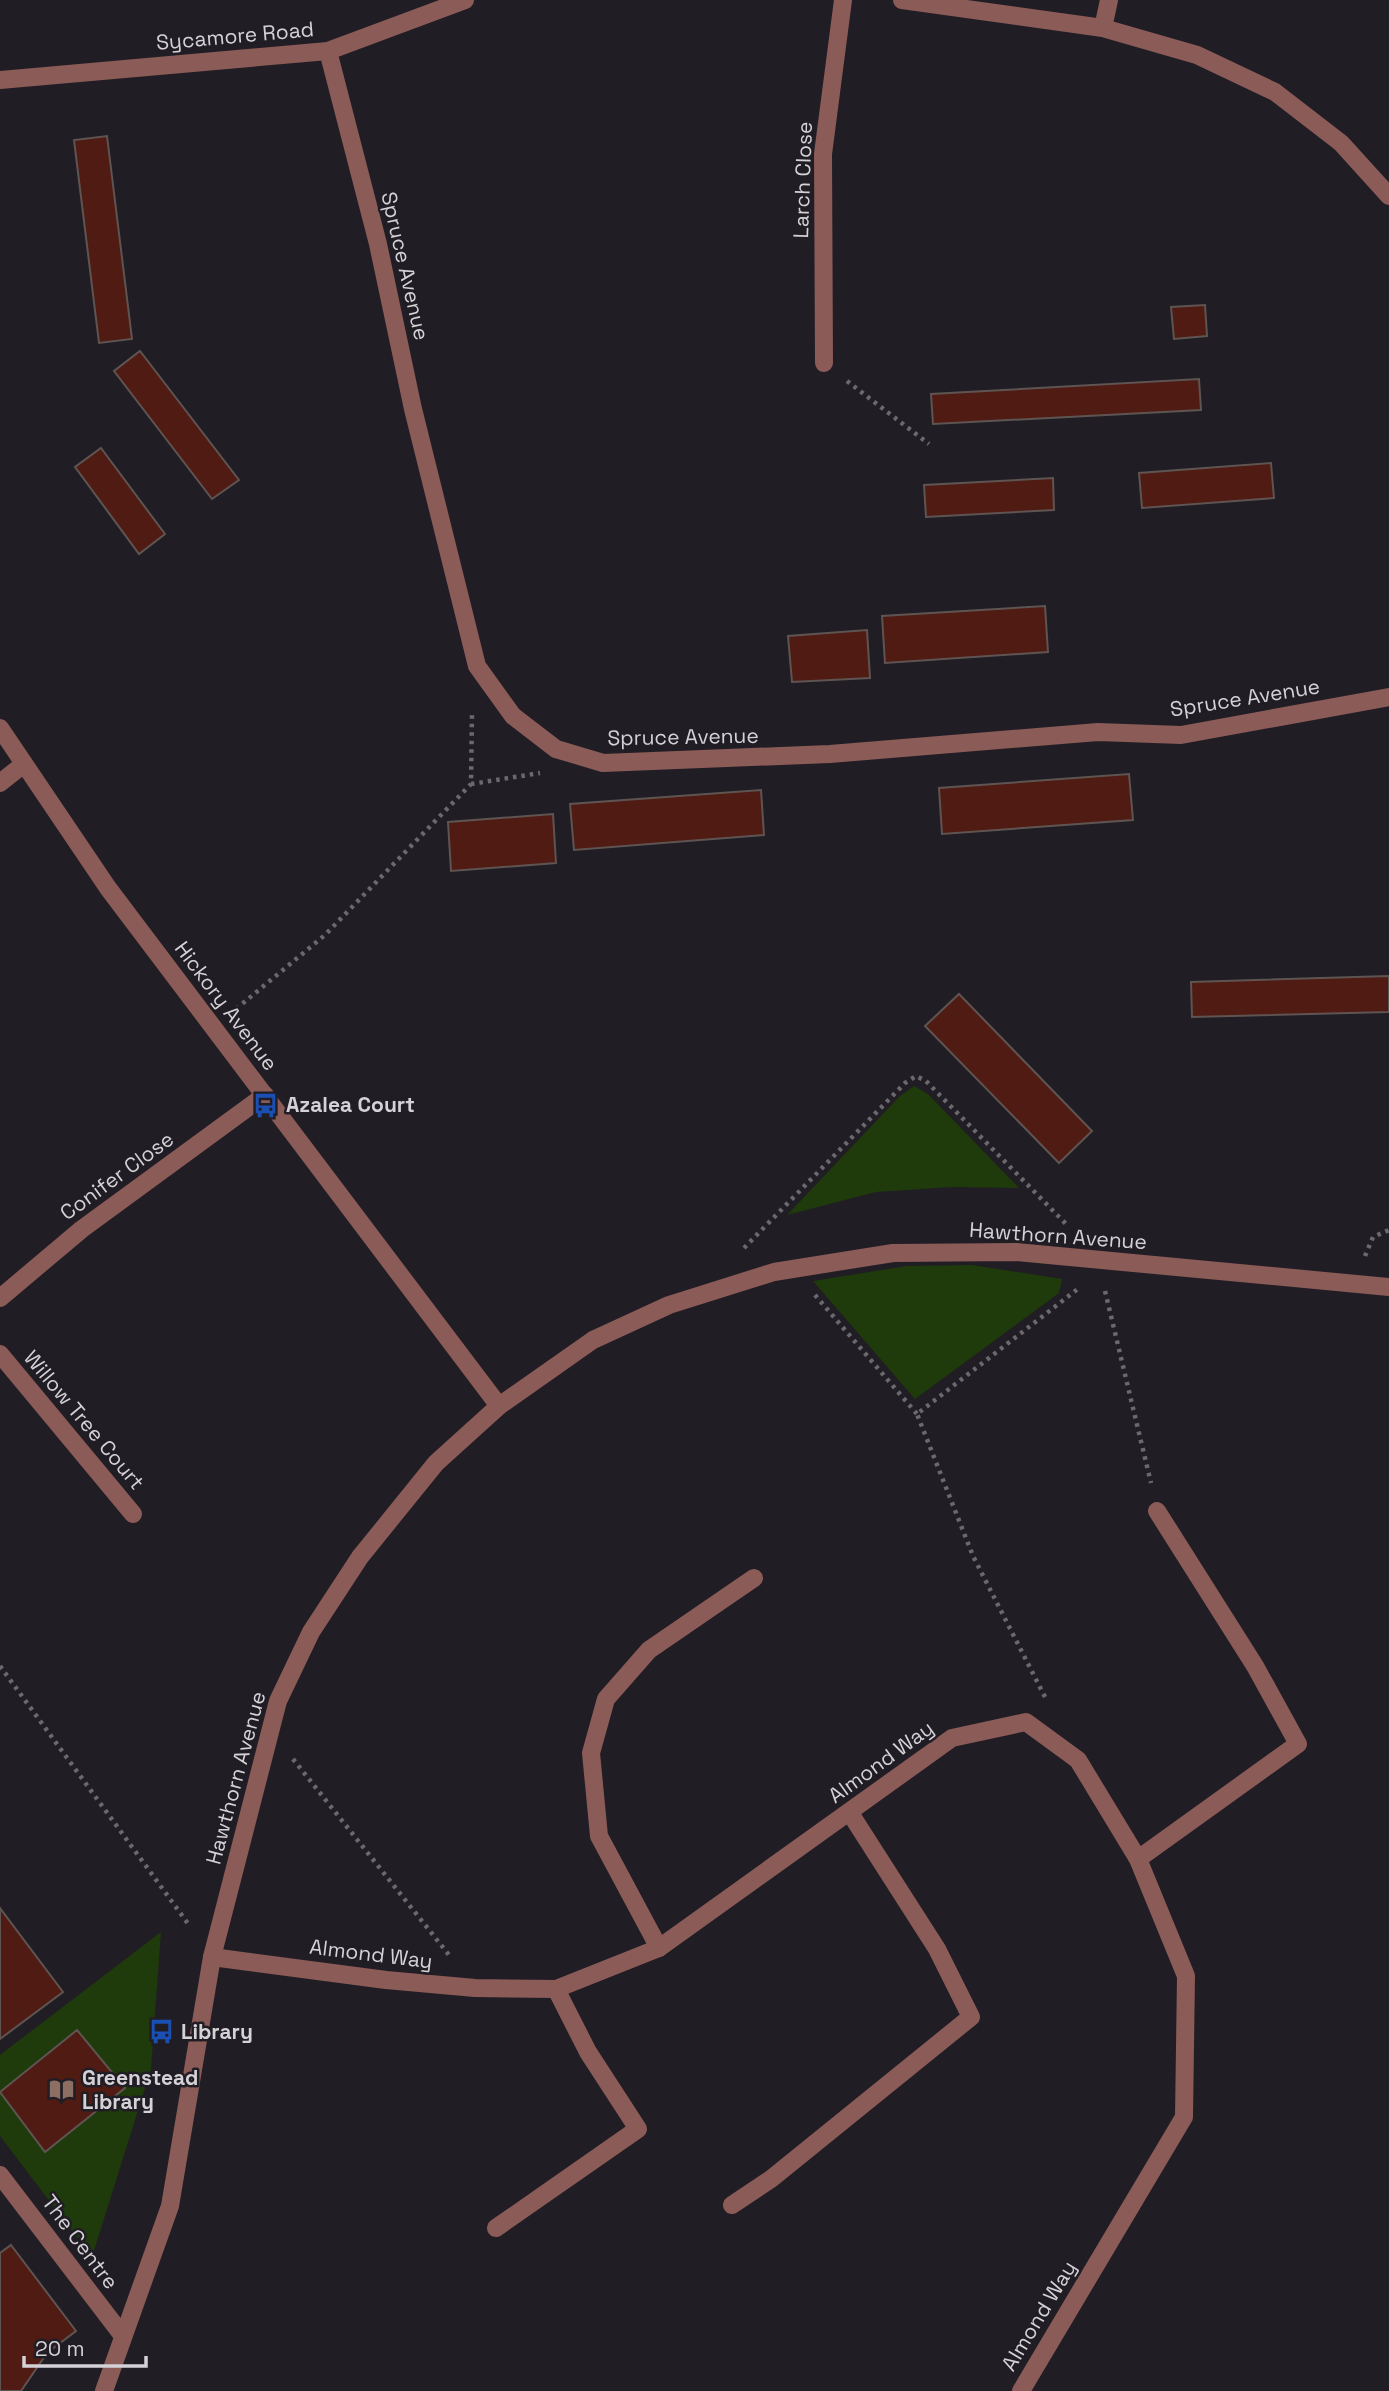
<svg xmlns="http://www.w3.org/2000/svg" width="1389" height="2391" font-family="'Space Grotesk',sans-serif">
<rect width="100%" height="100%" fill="#211d24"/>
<g fill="#1f3a0b">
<polygon points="914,1086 928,1094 1019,1188 952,1187 876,1192 787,1215 900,1096"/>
<polygon points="972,1265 1062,1279 1059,1293 915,1399 813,1281 907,1266"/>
<polygon points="161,1932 151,2069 92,2257 0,2136 0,2055"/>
</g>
<g fill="#501b13" stroke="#5e5452" stroke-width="2">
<polygon points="107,136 132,339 99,343 74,140"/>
<polygon points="1205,305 1207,336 1174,339 1171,307"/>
<polygon points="140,351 239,480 212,499 114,371"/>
<polygon points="1199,379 1201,410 933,424 931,394"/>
<polygon points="101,448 165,534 139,554 75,467"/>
<polygon points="1271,463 1274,498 1142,508 1139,473"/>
<polygon points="1053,478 1054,510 926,517 924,485"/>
<polygon points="1045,606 1048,652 885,663 882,616"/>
<polygon points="867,630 870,678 792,682 788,636"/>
<polygon points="1129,774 1133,820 942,834 939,788"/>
<polygon points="761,790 764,835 574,850 570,804"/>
<polygon points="553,814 556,863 451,871 448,822"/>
<polygon points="1389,976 1389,1012 1192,1017 1191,982"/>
<polygon points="959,994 1092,1131 1059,1163 925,1026"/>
<polygon points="0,1908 63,1992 0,2039"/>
<polygon points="77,2030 125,2088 45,2152 0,2092"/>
<polygon points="11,2245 76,2331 47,2353 21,2391 0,2391 0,2253"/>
</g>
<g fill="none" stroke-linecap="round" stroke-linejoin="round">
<g stroke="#6b686e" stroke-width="4.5" stroke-dasharray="3.5 5" stroke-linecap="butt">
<polyline points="847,381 929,444"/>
<polyline points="471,784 540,773"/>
<polyline points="236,1009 325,935 471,784 472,713"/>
<polyline points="744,1248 905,1083 916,1076 926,1081 1067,1225"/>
<polyline points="1365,1256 1373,1237 1389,1230"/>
<polyline points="1105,1291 1151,1483"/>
<polyline points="815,1295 917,1414"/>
<polyline points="0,1666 189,1925"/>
<polyline points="1045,1697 973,1556 917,1414 1079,1288"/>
<polyline points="293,1759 449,1955"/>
</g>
<g stroke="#8b5b58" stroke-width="18">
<polyline points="902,0 1103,28 1197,55 1275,92 1341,143 1389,196"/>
<polyline points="1103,28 1109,0"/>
<polyline points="328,51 378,244 413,409 477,666 513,716 556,749 603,763 830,754 1098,732 1181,735 1389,697"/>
<polyline points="0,80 328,51 465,0"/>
<polyline points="824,363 823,154 843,0"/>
<polyline points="0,728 108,888 499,1406"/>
<polyline points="0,783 24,764"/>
<polyline points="0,1298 82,1229 265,1095"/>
<polyline points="0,1354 133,1514"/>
<polyline points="1138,1859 1298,1744 1255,1666 1157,1511"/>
<polyline points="659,1948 599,1836 591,1753 606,1699 649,1650 754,1578"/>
<polyline points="212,1957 386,1980 475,1988 556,1989 659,1948 952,1738 1026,1722 1078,1760 1138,1859 1186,1976 1184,2117 1021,2391"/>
<polyline points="0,2175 123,2336"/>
<polyline points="732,2205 771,2179 971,2017 937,1949 850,1813"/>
<polyline points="496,2228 638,2129 588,2052 556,1989"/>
<polyline points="104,2391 170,2206 212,1957 278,1701 311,1632 360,1557 436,1463 499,1406 593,1340 669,1305 774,1272 893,1253 1016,1252 1389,1287"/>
</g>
</g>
<defs>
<symbol id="bus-bare" viewBox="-9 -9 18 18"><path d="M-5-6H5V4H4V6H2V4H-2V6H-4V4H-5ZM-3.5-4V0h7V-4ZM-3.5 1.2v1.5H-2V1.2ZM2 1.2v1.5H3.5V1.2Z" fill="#1a4fb4" stroke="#211d24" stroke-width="2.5" paint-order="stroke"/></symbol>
<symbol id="library-bare" viewBox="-9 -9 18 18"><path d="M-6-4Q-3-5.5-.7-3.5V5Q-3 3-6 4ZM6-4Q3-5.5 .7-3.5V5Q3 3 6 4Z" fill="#8d6e63" stroke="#211d24" stroke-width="2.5" paint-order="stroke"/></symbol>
</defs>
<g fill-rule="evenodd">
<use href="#bus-bare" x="248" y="1088" width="35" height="35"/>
<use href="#bus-bare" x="144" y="2014" width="35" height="35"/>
<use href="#library-bare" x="44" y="2072" width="35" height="35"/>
</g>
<g text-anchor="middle" stroke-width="5" stroke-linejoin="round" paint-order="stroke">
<g font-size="21" fill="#d4d2d6" stroke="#211d24">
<text transform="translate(235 36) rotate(-5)" y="7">Sycamore Road</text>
<text transform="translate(803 180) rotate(-88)" y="7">Larch Close</text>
<text transform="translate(405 266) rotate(77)" y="7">Spruce Avenue</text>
<text transform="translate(1245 698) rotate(-9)" y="7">Spruce Avenue</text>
<text transform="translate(683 737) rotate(-1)" y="7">Spruce Avenue</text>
<text transform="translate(226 1006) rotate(53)" y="7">Hickory Avenue</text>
<text transform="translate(117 1176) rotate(-36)" y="7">Conifer Close</text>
<text transform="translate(1058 1236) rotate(4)" y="7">Hawthorn Avenue</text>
<text transform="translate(84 1420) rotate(50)" y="7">Willow Tree Court</text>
<text transform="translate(881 1762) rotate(-36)" y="7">Almond Way</text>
<text transform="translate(236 1778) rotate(-75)" y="7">Hawthorn Avenue</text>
<text transform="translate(371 1954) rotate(7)" y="7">Almond Way</text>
<text transform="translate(80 2242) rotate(53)" y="7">The Centre</text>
<text transform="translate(1039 2316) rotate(-59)" y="7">Almond Way</text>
</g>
<g font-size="21" font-weight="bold" fill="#d4d2d6" stroke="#211d24" text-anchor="start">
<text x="286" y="1112">Azalea Court</text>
<text x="181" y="2039">Library</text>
<text x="82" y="2085">Greenstead<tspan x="82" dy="24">Library</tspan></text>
</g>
</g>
<path d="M24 2356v10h122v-10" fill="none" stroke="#d4d2d6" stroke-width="3.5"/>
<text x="35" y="2356" font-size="21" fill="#d4d2d6" stroke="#211d24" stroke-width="5" paint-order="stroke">20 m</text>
</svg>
